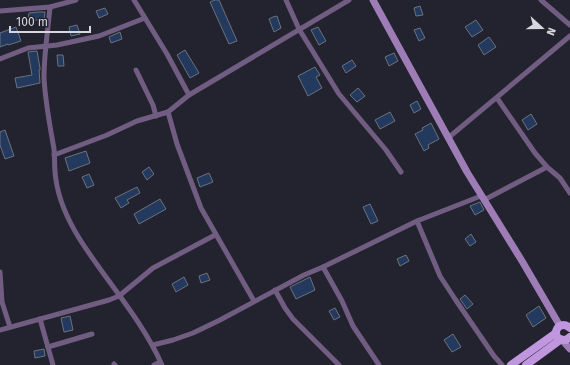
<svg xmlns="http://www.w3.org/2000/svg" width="570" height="365" font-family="'Fira Sans',sans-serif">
<rect width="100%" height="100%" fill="#23232f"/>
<g fill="#23395e" stroke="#6a727e">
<polygon points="215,0 219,0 237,41 229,44 210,2"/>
<polygon points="420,6 423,15 416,16 414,8"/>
<polygon points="105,8 108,14 99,18 96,11"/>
<polygon points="38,12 45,12 44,20 28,20 29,13"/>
<polygon points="277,16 281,28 274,32 269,19 273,17"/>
<polygon points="476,20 483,30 472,37 465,27"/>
<polygon points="77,25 80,34 71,36 69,27"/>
<polygon points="16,27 21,41 8,45 8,44 0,47 0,33"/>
<polygon points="318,27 326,41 319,45 311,30"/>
<polygon points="420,28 425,38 419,41 414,30"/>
<polygon points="120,32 122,39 111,43 109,37"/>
<polygon points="489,37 496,47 484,55 478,45"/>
<polygon points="185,50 199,73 190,78 177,55"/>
<polygon points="37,51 40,68 40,70 39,70 40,83 17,88 15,78 32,75 28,52"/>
<polygon points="394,53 398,61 389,66 385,57"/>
<polygon points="57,55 63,55 64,66 58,66"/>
<polygon points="352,60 356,66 346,73 342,66"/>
<polygon points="315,67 320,75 316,77 322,88 308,96 298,76"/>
<polygon points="358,88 365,96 357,102 350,95"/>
<polygon points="417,101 421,109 414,113 410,105"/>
<polygon points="390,112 395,121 380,129 375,120"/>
<polygon points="531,114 537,124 528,130 522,120"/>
<polygon points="431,123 439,139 428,145 429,148 424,151 415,134 423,130 422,128"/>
<polygon points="5,130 14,156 5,159 0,145 0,132"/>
<polygon points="86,151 90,163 69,171 65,158"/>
<polygon points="149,167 154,174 147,180 142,172"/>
<polygon points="209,173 213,182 200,187 197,178"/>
<polygon points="89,174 94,185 87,188 82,177"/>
<polygon points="137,187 140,193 127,200 129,203 121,208 115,198"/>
<polygon points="160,199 166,209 139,224 134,214"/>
<polygon points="480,202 484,210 475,215 470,206"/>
<polygon points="370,204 378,221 371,224 363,207"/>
<polygon points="471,234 476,242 470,246 465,239"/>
<polygon points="406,255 409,261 400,266 397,259"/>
<polygon points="207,273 210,280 201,283 199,276"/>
<polygon points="184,277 188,285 176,292 172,284"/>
<polygon points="310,277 315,290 296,299 290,287"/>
<polygon points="465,295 473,304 467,309 460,299"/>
<polygon points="539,306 546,318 533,327 526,315"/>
<polygon points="335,308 340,317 334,320 329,311"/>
<polygon points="70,316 73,330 64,332 61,318"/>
<polygon points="453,334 461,347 452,352 444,340"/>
<polygon points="44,349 45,356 35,358 34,351"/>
</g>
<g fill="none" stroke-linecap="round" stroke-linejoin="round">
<g stroke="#715d81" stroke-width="5">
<polyline points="134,0 167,54 189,95"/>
<polyline points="286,0 299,29 339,94 386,150 401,172"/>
<polyline points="541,0 570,25"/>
<path d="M50,7C48,30 44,54 44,77C45,101 50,126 54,149C55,159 54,169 56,180C59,201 68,220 79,238C106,281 141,318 162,365"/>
<polyline points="0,11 50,7 76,0"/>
<polyline points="0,59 28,48 57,45 99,36 145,18"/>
<polyline points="136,70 153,105 156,116"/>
<polyline points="497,98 535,153 547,167 560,178 570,193"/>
<polyline points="168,112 177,144 201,208 254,301"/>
<polyline points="448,138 570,36"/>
<polyline points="54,155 107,135 137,121 168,112 189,95 349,0"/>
<polyline points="484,200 547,167"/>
<polyline points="417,221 440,276 455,299 494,356 502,365"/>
<polyline points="323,267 342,301 353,326 379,365"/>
<polyline points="0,272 2,302 10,327"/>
<polyline points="275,290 285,308 293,319 339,365"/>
<polyline points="40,319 53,365"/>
<polyline points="0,330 109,300 119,296 153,268 215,235"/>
<polyline points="153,345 173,340 193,333 220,320 304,275 323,267 417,221 481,196"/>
<polyline points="48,347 92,334"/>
<polyline points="114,364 115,365"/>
<polyline points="154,365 160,362"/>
</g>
<g stroke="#9e7db6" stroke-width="7">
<polyline points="373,0 467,172 522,261 560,326"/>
<polyline points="563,341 570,349"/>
</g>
<g stroke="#c096df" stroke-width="8">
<path d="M570,328C557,317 548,341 566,340L570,337"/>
<polyline points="511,365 556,333"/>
<polyline points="526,365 560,340"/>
</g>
</g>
<g transform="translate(542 28) rotate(111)" stroke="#23232f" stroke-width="3" paint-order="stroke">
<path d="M0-3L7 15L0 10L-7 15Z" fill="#d6d6de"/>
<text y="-6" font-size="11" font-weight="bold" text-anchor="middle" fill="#d6d6de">N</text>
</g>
<path d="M10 26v6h80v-6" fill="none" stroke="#d6d6de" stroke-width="2"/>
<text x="16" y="26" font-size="12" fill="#d6d6de" stroke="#23232f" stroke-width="3" paint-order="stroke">100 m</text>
</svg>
